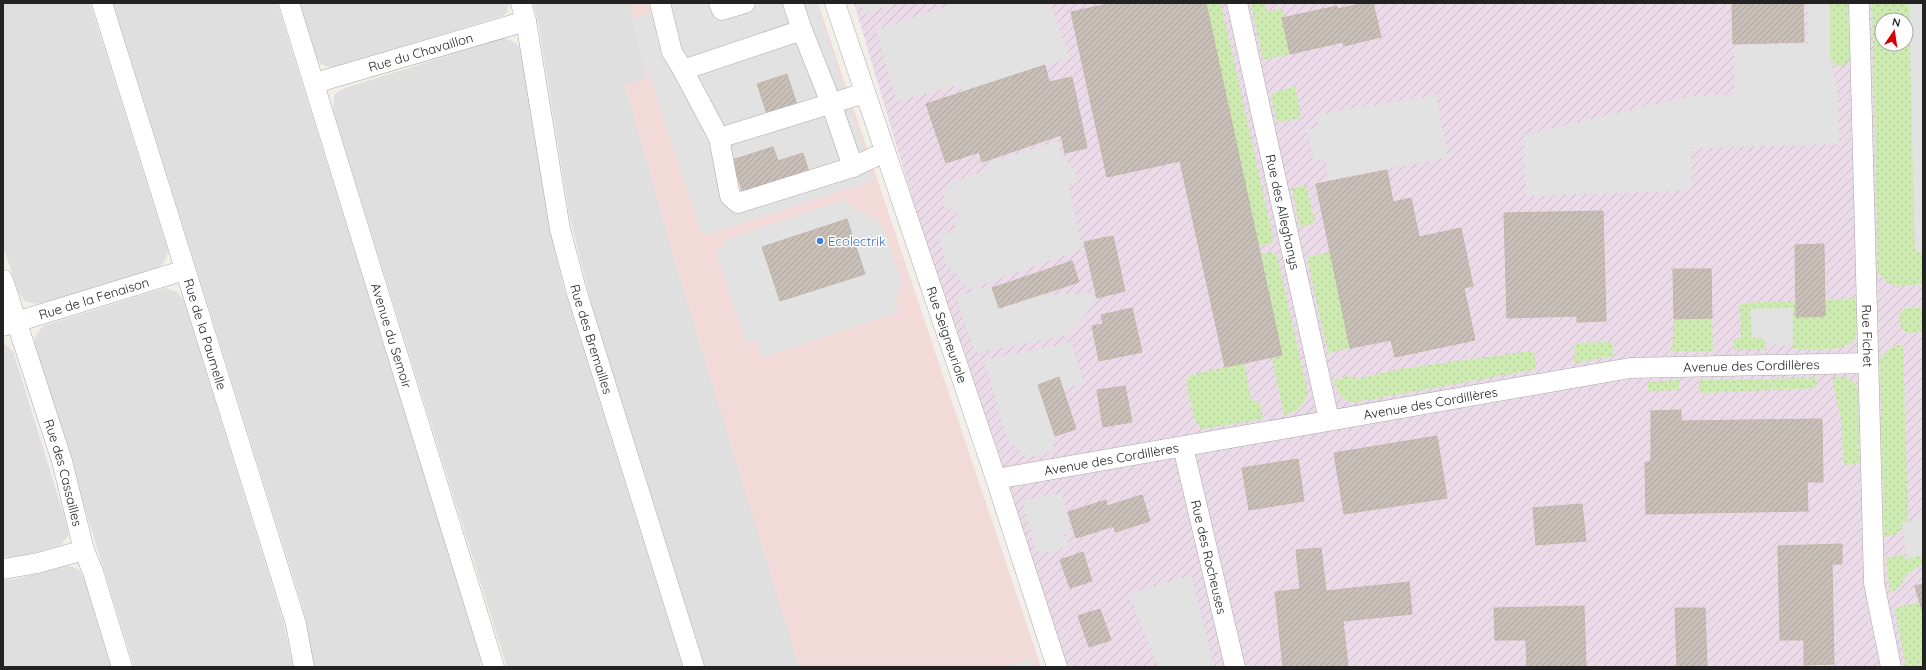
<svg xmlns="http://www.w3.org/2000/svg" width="1926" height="670" font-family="Quicksand,sans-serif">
<defs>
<pattern id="industrial-furrows" width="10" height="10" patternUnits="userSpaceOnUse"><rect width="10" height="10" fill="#ebdbe8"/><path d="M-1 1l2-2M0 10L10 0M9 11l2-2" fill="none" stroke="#c9bcc7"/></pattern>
<pattern id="grass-dots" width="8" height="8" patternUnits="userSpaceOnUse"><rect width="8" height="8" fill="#cdebb0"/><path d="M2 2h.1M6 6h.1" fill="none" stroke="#b0c997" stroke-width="1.8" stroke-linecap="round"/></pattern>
<pattern id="building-hatch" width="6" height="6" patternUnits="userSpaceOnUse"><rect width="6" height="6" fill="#c7bfb8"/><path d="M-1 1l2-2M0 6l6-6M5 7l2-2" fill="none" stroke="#aba49e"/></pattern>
</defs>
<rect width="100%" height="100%" fill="#f2efe9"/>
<g fill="#e0dfdf">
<polygon points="3,3 90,3 168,251 165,261 158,268 41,304 31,303 25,301 18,292 3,246"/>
<polygon points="113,3 277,3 481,657 480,667 314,667 303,608"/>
<polygon points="299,3 509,3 507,12 503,16 496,18 331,68 321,64 317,58"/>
<polygon points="533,3 630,3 647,79 625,85 800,667 705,667 592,306 569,214 538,21"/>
<polygon points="504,38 516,43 522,52 548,219 563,285 683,667 507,667 333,110 334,96 339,91 345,88"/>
<polygon points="165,288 177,292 184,301 284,624 293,667 134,667 34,344 35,337 43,326"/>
<polygon points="3,343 13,351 68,529 68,536 61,545 26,555 3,558"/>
<polygon points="66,566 73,567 79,570 84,578 111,667 3,667 3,580 16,579"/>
</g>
<polygon fill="#f2dad9" points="630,3 818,3 1041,667 799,667 677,269 625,85 647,78"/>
<path fill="url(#industrial-furrows)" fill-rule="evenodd" d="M854,3H1923V667H1057L996,479ZM1882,20H1906V44H1882Z"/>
<g fill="url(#grass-dots)" fill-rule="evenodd">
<polygon points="1206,3 1221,3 1273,239 1271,244 1258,246"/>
<polygon points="1251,3 1265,3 1267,12 1280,9 1284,11 1282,18 1290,54 1263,60"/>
<polygon points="1830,3 1848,3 1850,59 1843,66 1837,66 1830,60"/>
<path d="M1872,3H1909L1915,251L1923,252V284C1904,285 1888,291 1878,271ZM1882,20H1906V44H1882Z"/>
<polygon points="1295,86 1301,118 1277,122 1271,94"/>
<polygon points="1306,185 1315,221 1312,224 1300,227 1292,189"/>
<path d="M1272,252L1277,256L1307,390C1306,405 1298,411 1284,415L1272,357L1281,355L1260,254Z"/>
<polygon points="1330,252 1350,348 1328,353 1307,257"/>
<path d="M1855,298C1856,310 1858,324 1856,335C1852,354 1809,349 1793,349V308L1752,338L1761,337L1766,342V350H1734V339L1741,338L1740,303L1796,301V316H1825V300Z"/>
<polygon points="1906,308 1923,308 1923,332 1907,333 1901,328 1899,314"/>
<polygon points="1712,318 1713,351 1672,352 1674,319"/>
<polygon points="1612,342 1614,356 1574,363 1575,343"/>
<path d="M1903,345L1908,521L1902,523V527L1898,533L1884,537L1880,360C1886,349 1891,346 1903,345Z"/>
<polygon points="1532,351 1534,353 1536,369 1356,402 1350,402 1340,396 1334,380 1348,376 1358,379 1399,369"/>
<polygon points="1244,363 1251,400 1260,403 1263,419 1202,429 1195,420 1186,382 1190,375"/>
<path d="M1832,377C1844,376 1853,377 1858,390L1859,464L1846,465L1843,461L1842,423Z"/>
<polygon points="1817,378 1816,388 1702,393 1699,390 1699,380"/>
<polygon points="1679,380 1679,390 1648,391 1648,382"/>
<path d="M1902,554L1907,559L1923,555V565C1900,571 1906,588 1890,592L1886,558Z"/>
<polygon points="1920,602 1923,613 1923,667 1906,667 1895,608"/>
</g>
<g fill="#e2e2e2">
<polygon points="681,3 816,3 874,180 702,236 631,19"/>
<polygon points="860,3 897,3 864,14"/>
<polygon points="956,3 1050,3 1069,58 962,91 960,85 897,101 876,30"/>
<polygon points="1808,3 1830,3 1830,60 1838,97 1839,144 1691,148 1691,190 1526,196 1524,135 1690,96 1734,95 1734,45 1809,44"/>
<polygon points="1909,3 1923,3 1923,252 1915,252"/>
<polygon points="1436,95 1448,157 1329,180 1325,159 1314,162 1307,130 1319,127 1316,115"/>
<polygon points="1058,141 1061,154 1075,170 1078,182 1068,184 1082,249 967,290 965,284 947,265 938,236 956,230 954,223 958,213 941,204 952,179 958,180 989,169 987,163"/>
<polygon points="846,199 848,204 882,224 902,282 895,301 899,312 763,357 757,340 746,343 715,250 727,246 725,240"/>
<polygon points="991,285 999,309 1043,295 1078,294 1092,291 1094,305 1067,335 975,353 956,297"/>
<polygon points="1793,308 1793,345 1767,345 1766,342 1761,337 1752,338 1750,309"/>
<polygon points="1071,342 1083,383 1063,389 1059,378 1038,385 1055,436 1053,451 1028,458 1008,441 984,360"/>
<polygon points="1062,493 1071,532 1063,535 1070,545 1043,554 1036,549 1023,504 1027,503 1027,500"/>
<polygon points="1923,518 1923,555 1907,559 1902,523"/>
<polygon points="1191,575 1214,667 1158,667 1129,594"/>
<polygon points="1031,658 1034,667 1006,667"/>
</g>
<g fill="url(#building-hatch)" stroke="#c4b6ab">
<polygon points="1112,3 1206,3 1282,355 1225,367 1180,161 1107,177 1071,12"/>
<polygon points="1365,3 1373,3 1381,37 1344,46 1343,42 1290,54 1282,18 1337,6 1337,9"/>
<polygon points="1732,3 1803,3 1804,42 1733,44"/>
<polygon points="1045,65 1049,82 1072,77 1087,148 1065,153 1061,135 982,162 979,152 946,163 926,104"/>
<polygon points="787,74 797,105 767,114 757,84"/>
<polygon points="773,147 778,161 803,153 809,172 743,193 732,160"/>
<polygon points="1387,170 1393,202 1411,198 1419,237 1461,228 1473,286 1464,288 1475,340 1395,357 1391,340 1350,348 1316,184"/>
<polygon points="1603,211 1606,321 1577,322 1577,316 1507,318 1504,213"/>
<polygon points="847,219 865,274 780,301 762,247"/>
<polygon points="1113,236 1125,291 1097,298 1084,242"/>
<polygon points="1824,244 1825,316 1796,317 1795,245"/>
<polygon points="1072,261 1079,282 999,308 992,288"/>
<polygon points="1673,269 1711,269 1712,318 1674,319"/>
<polygon points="1132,308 1142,352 1099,361 1092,326 1103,324 1101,315"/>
<polygon points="1059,377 1076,429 1055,436 1038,385"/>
<polygon points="1125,386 1132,422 1103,427 1097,390"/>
<polygon points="1681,410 1681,421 1822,419 1823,482 1807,482 1808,511 1646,514 1645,462 1651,462 1651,411"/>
<polygon points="1437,436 1447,498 1344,514 1334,453"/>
<polygon points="1298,459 1304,501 1249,510 1242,468"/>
<polygon points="1142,495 1150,521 1115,532 1114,526 1076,538 1068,512 1106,500 1107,506"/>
<polygon points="1582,504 1586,541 1536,545 1533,508"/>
<polygon points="1842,544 1842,564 1832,564 1834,664 1804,665 1804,640 1780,640 1778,546"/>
<polygon points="1321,548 1326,591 1409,582 1412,614 1343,621 1348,667 1283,667 1275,592 1300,589 1296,550"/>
<polygon points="1083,552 1092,581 1070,588 1060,560"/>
<polygon points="1923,584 1923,613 1915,586"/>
<polygon points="1584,606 1586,667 1527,667 1526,640 1495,640 1494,608"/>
<polygon points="1675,608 1705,608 1707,667 1677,667"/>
<polygon points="1100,609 1111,640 1089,647 1078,616"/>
</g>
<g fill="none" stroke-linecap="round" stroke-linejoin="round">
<defs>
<g id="minor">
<path id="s1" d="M102,3L296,624L304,667"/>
<path id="s2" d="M289,3L494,667"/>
<path id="s3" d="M521,3L526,21L560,229L577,293L694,667"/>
<polyline points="660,3 672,52 683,70"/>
<polyline points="719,3 722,10 745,3"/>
<polyline points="793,3 802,30 831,103 853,167"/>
<path id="s4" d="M835,3L996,479L1057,667"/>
<path id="s5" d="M1237,3L1329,420"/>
<path id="s6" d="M1859,3L1874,583L1891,667"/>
<path id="s7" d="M315,83L526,21"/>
<polyline points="865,93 719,138 730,196 738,203 853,167 885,152"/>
<polyline points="719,138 683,70 802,30"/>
<path id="s8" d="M3,280L62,461L84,550L93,572L122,667"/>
<path id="s9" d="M3,326L185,270"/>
<path id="s10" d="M1183,447L1235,667"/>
<path id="s11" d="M996,479L1630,368L1868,363"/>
<polyline points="3,569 38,563 84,550"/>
</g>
</defs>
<use href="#minor" stroke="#a9a9a9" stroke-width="21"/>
<use href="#minor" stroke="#fff" stroke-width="20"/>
</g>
<circle fill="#3f7fe0" stroke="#fff" stroke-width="1.5" cx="820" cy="241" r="4"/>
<g text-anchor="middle" stroke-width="3" stroke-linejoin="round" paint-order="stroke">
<g font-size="13" fill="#222" stroke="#fff">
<text dy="5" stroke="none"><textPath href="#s7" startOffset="110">Rue du Chavaillon</textPath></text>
<text dy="5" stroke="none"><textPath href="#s5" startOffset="214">Rue des Alleghanys</textPath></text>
<text dy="5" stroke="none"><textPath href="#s9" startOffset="95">Rue de la Fenaison</textPath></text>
<text dy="5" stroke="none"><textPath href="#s1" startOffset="347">Rue de la Paumelle</textPath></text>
<text dy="5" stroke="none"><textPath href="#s2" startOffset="348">Avenue du Semoir</textPath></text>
<text dy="5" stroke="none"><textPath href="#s4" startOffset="350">Rue Seigneuriale</textPath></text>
<text dy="5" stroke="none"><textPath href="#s6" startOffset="333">Rue Fichet</textPath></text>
<text dy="5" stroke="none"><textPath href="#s3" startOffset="344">Rue des Bremailles</textPath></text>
<text dy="5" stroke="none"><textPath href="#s11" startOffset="765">Avenue des Cordillères</textPath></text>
<text dy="5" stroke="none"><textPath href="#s11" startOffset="441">Avenue des Cordillères</textPath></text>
<text dy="5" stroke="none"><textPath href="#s11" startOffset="117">Avenue des Cordillères</textPath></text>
<text dy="5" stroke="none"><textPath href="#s8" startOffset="202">Rue des Cassailles</textPath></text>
<text dy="5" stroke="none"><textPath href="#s10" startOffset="113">Rue des Rocheuses</textPath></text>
</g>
<g font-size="13" fill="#366cbe" stroke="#fff" text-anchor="start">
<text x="828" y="246">Ecolectrik</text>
</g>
</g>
<rect width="1926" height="670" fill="none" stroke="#222222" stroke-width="8"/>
<g transform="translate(1894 32) rotate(13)"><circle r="19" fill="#ffffff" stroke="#a7a7a7"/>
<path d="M0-3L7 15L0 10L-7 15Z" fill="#d40000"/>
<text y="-6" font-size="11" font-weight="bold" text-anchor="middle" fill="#222222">N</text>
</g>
</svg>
